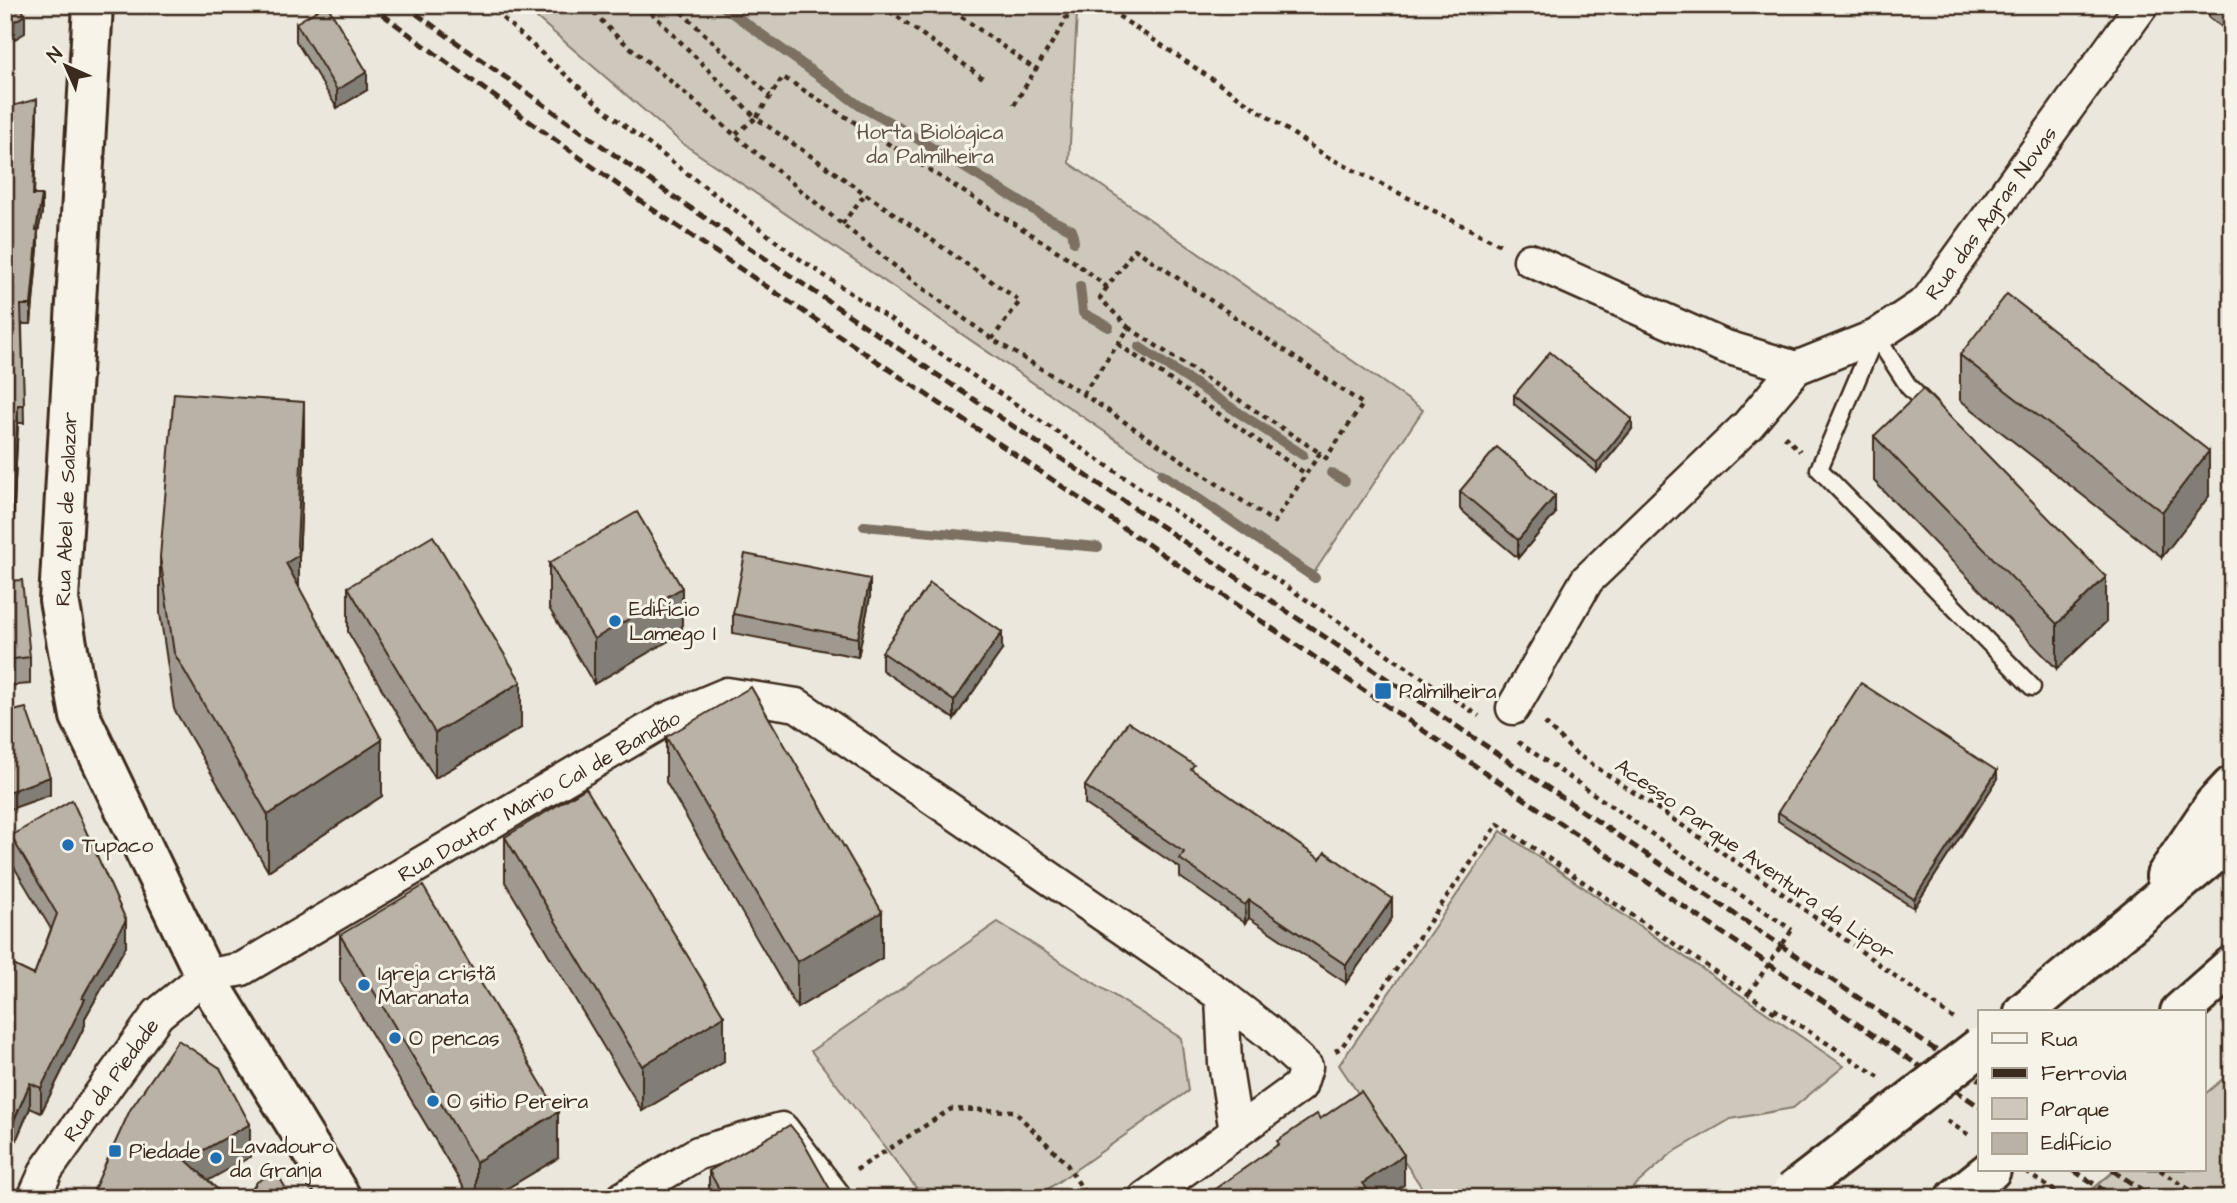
<svg xmlns="http://www.w3.org/2000/svg" width="2237" height="1203" font-family="'Architects Daughter',sans-serif">
<rect width="100%" height="100%" fill="#ece7dc"/>
<filter id="ink" filterUnits="userSpaceOnUse"><feTurbulence type="fractalNoise" baseFrequency=".0143" numOctaves="2"/><feDisplacementMap in="SourceGraphic" scale="14" xChannelSelector="R" yChannelSelector="G"/><feConvolveMatrix kernelMatrix="1 2 1 2 8 2 1 2 1" color-interpolation-filters="sRGB"/></filter>
<g filter="url(#ink)">
<g fill="#cec8bc" stroke="#84796d" stroke-width="2">
<polygon points="522,5 1067,5 1077,13 1069,163 1423,410 1313,574 682,143"/>
<polygon points="1501,831 1844,1066 1793,1108 1731,1119 1672,1153 1621,1198 1429,1198 1339,1065"/>
<polygon points="998,922 1181,1038 1188,1091 1035,1198 924,1198 811,1051"/>
<polygon points="2232,1071 2232,1198 2082,1198 2115,1170 2204,1170 2204,1095"/>
</g>
<g fill="none" stroke-linecap="round" stroke-linejoin="round">
<g stroke="#7c7064" stroke-width="10">
<polyline points="721,5 860,106 893,124 1042,215 1072,230 1074,242"/>
<polyline points="1080,286 1083,313 1109,327"/>
<polyline points="1139,347 1303,455"/>
<polyline points="1331,473 1345,481"/>
<polyline points="1162,474 1315,578"/>
<polyline points="864,526 1098,547"/>
</g>
<defs>
<g id="service">
<polyline points="1876,336 1909,387 1931,409"/>
<polyline points="1875,337 1819,469 2032,687"/>
</g>
<g id="minor">
<polyline points="1530,260 1723,346 1796,368 1876,336 1927,302 2142,5"/>
<polyline points="1513,708 1587,580 1748,425 1796,368"/>
<polyline points="1222,996 1225,1063 1236,1132"/>
<polyline points="34,1198 47,1169 158,1014 205,976 242,969 665,720 727,694 797,705 1222,996 1267,1031 1306,1067 1300,1086 1145,1198"/>
<polyline points="623,1198 698,1153 782,1129 835,1198"/>
</g>
<polyline id="tertiary" points="93,5 59,600 80,716 205,976 341,1198"/>
<g id="motorway">
<polyline points="2166,876 2214,805 2232,786"/>
<polyline points="2024,1012 2232,839"/>
<polyline points="2180,1012 2232,966"/>
<polyline points="1956,1198 1991,1170"/>
</g>
</defs>
<use href="#service" stroke="#3b2a1e" stroke-width="21"/>
<use href="#minor" stroke="#3b2a1e" stroke-width="37"/>
<use href="#tertiary" stroke="#3b2a1e" stroke-width="44"/>
<use href="#motorway" stroke="#3b2a1e" stroke-width="44"/>
<g stroke="#3b2a1e" stroke-width="4.5" stroke-dasharray="5 5" stroke-linecap="butt">
<polyline points="488,5 608,113 797,257 1479,716"/>
<polyline points="587,5 613,33 822,208 920,286 992,339 1083,394 1274,522 1320,453 1326,458 1363,404 1135,249 1107,287 1073,261 783,77 756,118 1020,301 992,339"/>
<polyline points="644,5 756,118 736,134"/>
<polyline points="674,5 770,96"/>
<polyline points="881,5 983,78"/>
<polyline points="945,5 1036,70"/>
<polyline points="1102,5 1326,156 1503,246"/>
<polyline points="1014,105 1067,18 1050,5"/>
<polyline points="842,224 866,193"/>
<polyline points="1129,328 1320,453"/>
<polyline points="1118,344 1306,474"/>
<polyline points="1083,394 1129,328 1100,298 1107,287"/>
<polyline points="1784,436 1800,451"/>
<polyline points="1545,723 1574,752 1776,889 1954,1019"/>
<polyline points="1518,742 1792,930"/>
<polyline points="1774,1009 1881,1078"/>
<polyline points="1335,1051 1341,1048 1498,824 1748,994 1774,1012 1776,1010"/>
<polyline points="1947,1121 1972,1137"/>
<polyline points="856,1170 951,1109 1014,1111 1066,1163 1088,1198"/>
<polyline points="2160,1170 2202,1198"/>
<polyline points="2026,1172 2065,1198"/>
</g>
<use href="#service" stroke="#f7f3e8" stroke-width="16"/>
<use href="#minor" stroke="#f7f3e8" stroke-width="32"/>
<use href="#tertiary" stroke="#f7f3e8" stroke-width="38"/>
<use href="#motorway" stroke="#f7f3e8" stroke-width="38"/>
<g stroke="#3b2a1e" stroke-width="5" stroke-dasharray="10 5" stroke-linecap="butt">
<polyline points="370,5 445,61 649,207 1980,1107"/>
<polyline points="404,5 661,188 1980,1080"/>
<polyline points="2073,1170 2115,1198"/>
<polyline points="2112,1170 2154,1198"/>
</g>
<defs>
<polyline id="motorway-bridge" points="1792,1192 1980,1047"/>
</defs>
<use href="#motorway-bridge" stroke="#3b2a1e" stroke-width="44" stroke-linecap="butt"/>
<polyline stroke="#3b2a1e" stroke-width="4.5" stroke-dasharray="5 5" stroke-linecap="butt" points="1749,993 1792,930"/>
<use href="#motorway-bridge" stroke="#f7f3e8" stroke-width="38"/>
</g>
<g fill="#a09990" stroke="#3b2a1e" stroke-width="2">
<polygon points="2209,5 2232,5 2232,35 2209,17"/>
<polygon points="296,23 367,90 337,108 296,41"/>
<polygon points="5,108 37,117 34,195 42,213 38,232 38,248 31,324 22,324 24,423 18,423 13,523 5,523"/>
<polygon points="1960,355 2209,496 2162,557 1960,400"/>
<polygon points="1514,395 1632,429 1597,472 1514,404"/>
<polygon points="1874,436 2106,622 2057,669 1874,481"/>
<polygon points="304,458 299,558 299,587 382,796 268,871 174,709 160,613 160,557"/>
<polygon points="1460,491 1555,514 1518,558 1460,509"/>
<polygon points="549,563 682,633 594,684 549,608"/>
<polygon points="5,581 30,657 30,684 5,686"/>
<polygon points="348,587 521,728 435,778 348,632"/>
<polygon points="870,597 858,657 733,633 733,614"/>
<polygon points="1002,650 954,719 882,670 882,652"/>
<polygon points="666,737 882,958 797,1008 666,782"/>
<polygon points="1194,772 1392,918 1346,983 1249,918 1245,923 1180,877 1180,868 1085,804 1085,786"/>
<polygon points="1997,780 1914,908 1778,821 1778,812"/>
<polygon points="11,836 126,946 85,1018 85,1025 41,1113 30,1108 5,1166 5,961 34,975 51,929 11,862"/>
<polygon points="505,837 724,1062 642,1111 505,882"/>
<polygon points="340,935 558,1158 491,1198 470,1198 340,981"/>
<polygon points="709,1171 835,1198 709,1198"/>
</g>
<g fill="#827d75" stroke="#3b2a1e" stroke-width="2">
<polygon points="25,15 25,33 5,45 5,27"/>
<polygon points="367,72 367,90 337,108 337,90"/>
<polygon points="37,99 37,117 33,213 33,195"/>
<polygon points="42,195 42,213 38,232 38,248 31,324 31,305 36,230"/>
<polygon points="304,402 304,458 299,558 299,611 286,563"/>
<polygon points="18,405 18,423 13,523 13,505"/>
<polygon points="1632,419 1632,429 1597,472 1597,463"/>
<polygon points="2209,451 2209,496 2162,557 2162,512"/>
<polygon points="1555,496 1555,514 1518,558 1518,540"/>
<polygon points="2106,577 2106,622 2057,669 2057,624"/>
<polygon points="870,579 870,597 858,657 858,638"/>
<polygon points="682,588 682,633 594,684 594,639"/>
<polygon points="1002,632 1002,650 954,719 954,701"/>
<polygon points="521,682 521,728 435,778 435,733"/>
<polygon points="382,740 382,796 268,871 268,815"/>
<polygon points="1997,771 1997,780 1914,908 1914,899"/>
<polygon points="50,777 50,795 5,811 5,793"/>
<polygon points="1392,899 1392,918 1346,983 1346,965"/>
<polygon points="1249,900 1249,918 1245,923 1245,905"/>
<polygon points="882,912 882,958 797,1008 797,962"/>
<polygon points="126,920 126,946 85,1018 85,1025 41,1113 41,1088 82,998"/>
<polygon points="724,1016 724,1062 642,1111 642,1066"/>
<polygon points="30,1083 30,1108 5,1166 5,1141"/>
<polygon points="558,1112 558,1158 491,1198 476,1198 476,1162"/>
<polygon points="250,1124 250,1157 186,1193 186,1160"/>
<polygon points="1404,1155 1404,1185 1385,1198 1354,1198 1363,1183"/>
</g>
<g fill="#bab2a7" stroke="#3b2a1e" stroke-width="2">
<polygon points="5,5 20,5 25,15 5,27"/>
<polygon points="326,5 327,5 367,72 337,90 296,23"/>
<polygon points="37,99 33,195 42,195 36,230 38,230 31,305 21,305 24,405 18,405 13,505 5,505 5,108"/>
<polygon points="2007,294 2209,451 2162,512 1960,355"/>
<polygon points="1550,352 1632,419 1597,463 1514,395"/>
<polygon points="1923,389 2106,577 2057,624 1874,436"/>
<polygon points="174,393 304,402 297,545 299,555 286,563 382,740 268,815 174,653 160,557"/>
<polygon points="1497,447 1555,496 1518,540 1460,491"/>
<polygon points="637,512 682,588 594,639 549,563"/>
<polygon points="433,536 521,682 435,733 348,587"/>
<polygon points="745,554 870,579 858,638 733,614"/>
<polygon points="22,580 30,657 5,660 5,581"/>
<polygon points="930,583 1002,632 954,701 882,652"/>
<polygon points="1861,683 1997,771 1914,899 1778,812"/>
<polygon points="751,687 882,912 797,962 666,737"/>
<polygon points="26,708 50,777 5,793 5,713"/>
<polygon points="1128,722 1194,765 1191,769 1320,859 1325,852 1392,899 1346,965 1249,900 1245,905 1180,859 1184,852 1085,786"/>
<polygon points="586,788 724,1016 642,1066 505,837"/>
<polygon points="72,800 126,920 82,998 85,999 41,1088 30,1083 5,1141 5,961 34,975 57,914 11,836"/>
<polygon points="423,886 558,1112 476,1162 340,935"/>
<polygon points="178,1040 220,1068 250,1124 186,1160 227,1198 90,1198 130,1110"/>
<polygon points="1361,1091 1404,1155 1363,1183 1367,1189 1354,1198 1202,1198 1279,1144 1277,1141 1317,1114 1320,1119"/>
<polygon points="790,1125 802,1140 835,1198 724,1198 709,1171"/>
<polygon points="276,1171 291,1198 246,1198 257,1182"/>
</g>
</g>
<g fill="#1f6fb2" stroke="#f7f3e8" stroke-width="2.5">
<circle cx="615" cy="621" r="7"/>
<rect x="1374" y="682" width="18" height="18" rx="3.5"/>
<circle cx="68" cy="845" r="7"/>
<circle cx="364" cy="985" r="7"/>
<circle cx="395" cy="1038" r="7"/>
<circle cx="433" cy="1101" r="7"/>
<rect x="108" y="1144" width="14" height="14" rx="3.5"/>
<circle cx="216" cy="1158" r="7"/>
</g>
<g text-anchor="middle" stroke-width="6" stroke-linejoin="round" paint-order="stroke">
<g font-size="21" fill="#605246" stroke="#f7f3e8">
<text x="930" y="139">Horta Biológica<tspan x="930" dy="24">da Palmilheira</tspan></text>
</g>
<g font-size="21" fill="#3b2a1e" stroke="#f7f3e8">
<text transform="translate(1991 213) rotate(-54)" y="7">Rua das Agras Novas</text>
<text transform="translate(66 509) rotate(-88)" y="7">Rua Abel de Salazar</text>
<text transform="translate(539 796) rotate(-30)" y="7">Rua Doutor Mário Cal de Bandão</text>
<text transform="translate(1755 859) rotate(35)" y="7">Acesso Parque Aventura da Lipor</text>
<text transform="translate(111 1080) rotate(-54)" y="7">Rua da Piedade</text>
</g>
<g font-size="21" fill="#3b2a1e" stroke="#f7f3e8" text-anchor="start">
<text x="629" y="616">Edifício<tspan x="629" dy="24">Lamego I</tspan></text>
<text x="1399" y="698">Palmilheira</text>
<text x="82" y="852">Tupaco</text>
<text x="378" y="980">Igreja cristã<tspan x="378" dy="24">Maranata</tspan></text>
<text x="409" y="1045">O pencas</text>
<text x="447" y="1108">O sitio Pereira</text>
<text x="230" y="1153">Lavadouro<tspan x="230" dy="24">da Granja</tspan></text>
<text x="129" y="1158">Piedade</text>
</g>
</g>
<rect width="2237" height="1203" fill="none" stroke="#f7f3e8" stroke-width="28"/>
<rect x="14" y="14" width="2209" height="1175" fill="none" stroke="#3b2a1e" stroke-width="2.5" filter="url(#ink)"/>
<rect x="1978" y="1010" width="228" height="161" fill="#f7f3e8" stroke="#aca397" stroke-width="2"/>
<rect x="1992" y="1033" width="35" height="10" fill="#f7f3e8" stroke="#aca397" stroke-width="2"/>
<text x="2041" y="1046" font-size="21" fill="#3b2a1e">Rua</text>
<rect x="1992" y="1068" width="35" height="10" fill="#3b2a1e" stroke="#aca397" stroke-width="2"/>
<text x="2041" y="1080" font-size="21" fill="#3b2a1e">Ferrovia</text>
<rect x="1992" y="1098" width="35" height="21" fill="#cec8bc" stroke="#aca397" stroke-width="2"/>
<text x="2041" y="1116" font-size="21" fill="#3b2a1e">Parque</text>
<rect x="1992" y="1133" width="35" height="21" fill="#bab2a7" stroke="#aca397" stroke-width="2"/>
<text x="2041" y="1150" font-size="21" fill="#3b2a1e">Edifício</text>
<g transform="translate(66 66) rotate(315)" stroke="#f7f3e8" stroke-width="5" paint-order="stroke">
<path d="M0-5L12 26L0 18L-12 26Z" fill="#3b2a1e"/>
<text y="-10" font-size="19" font-weight="bold" text-anchor="middle" fill="#3b2a1e">N</text>
</g>
</svg>
